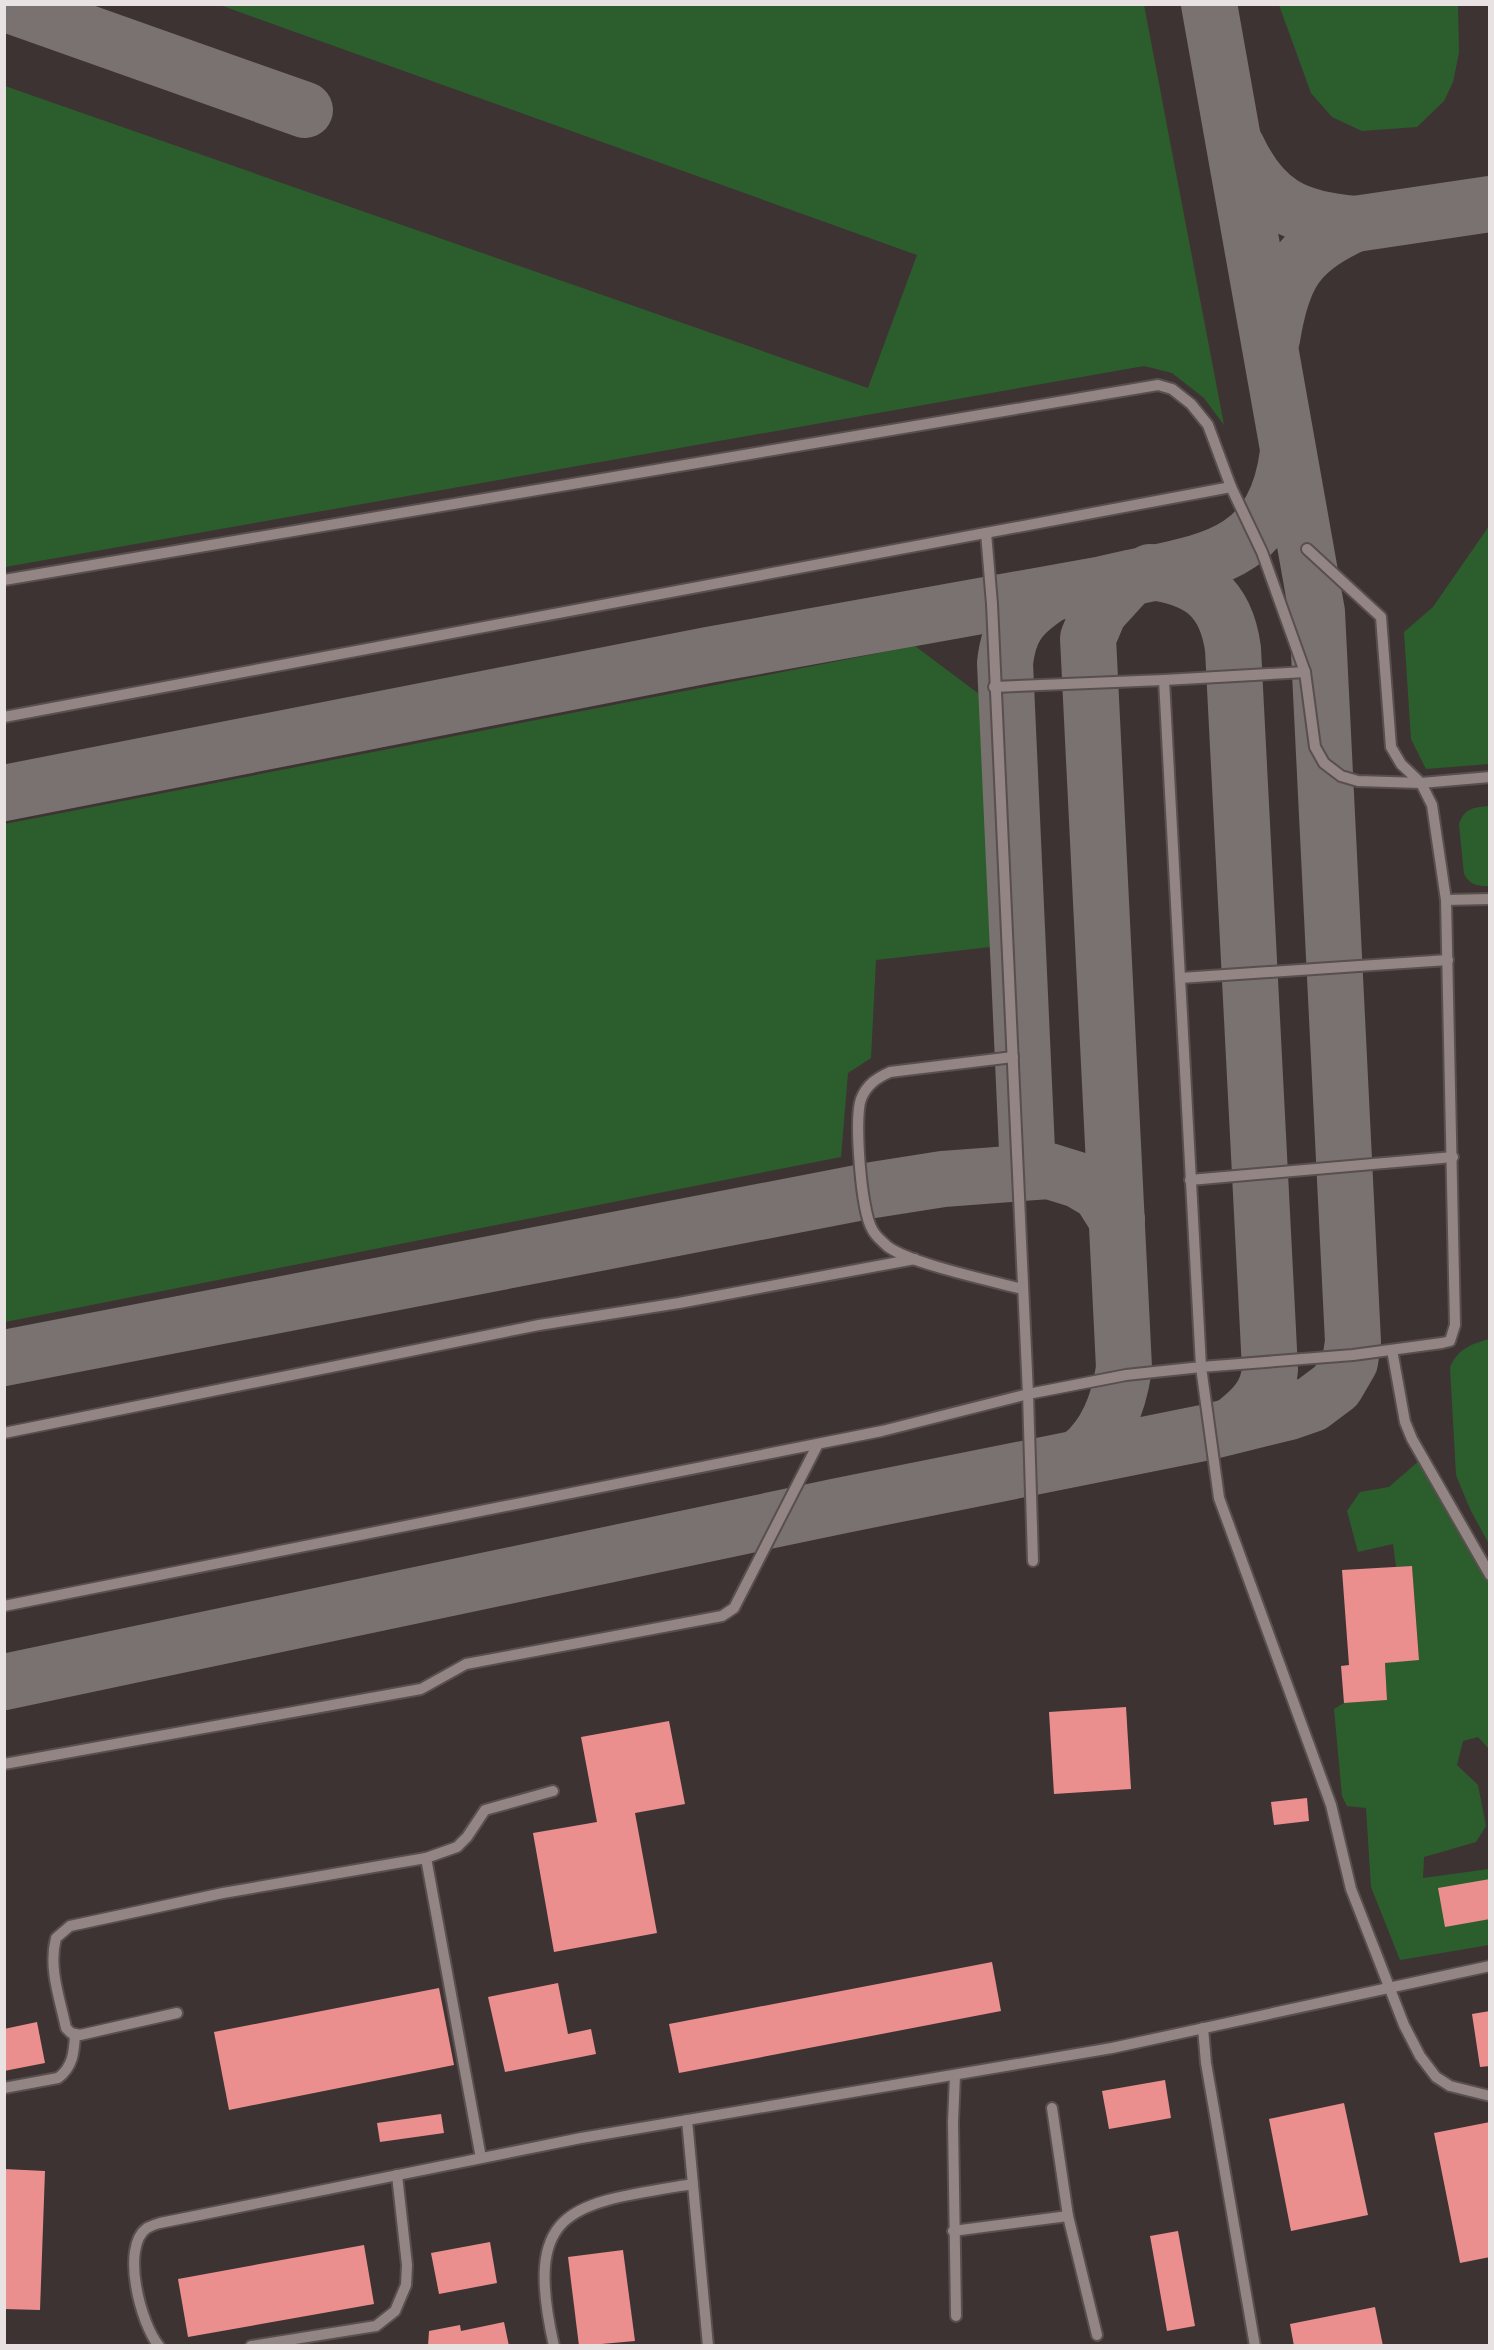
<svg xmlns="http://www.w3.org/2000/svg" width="1494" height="2350" font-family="Ubuntu,sans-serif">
<rect width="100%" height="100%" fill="#3e3333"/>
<g fill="#2c5e2d">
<polygon points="220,5 1144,5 1224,425 1204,398 1172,373 1144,366 5,567 5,86 868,388 917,255"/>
<polygon points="1279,5 1458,5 1459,53 1453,82 1444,101 1417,127 1362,131 1332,117 1311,93"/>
<polygon points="1489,526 1489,764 1426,769 1411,739 1404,632 1433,607"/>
<polygon points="915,646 979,694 999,946 876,960 871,1058 848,1073 841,1157 5,1322 5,824"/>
<path d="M1489,806V886C1477,886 1470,885 1464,874L1459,824C1464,808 1475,807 1489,806Z"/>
<path d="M1489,1339H1490L1489,1544L1470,1509L1456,1475L1450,1367C1458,1349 1471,1344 1489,1339Z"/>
<polygon points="1420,1460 1490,1581 1489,1749 1478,1737 1463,1741 1457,1765 1478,1785 1486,1826 1476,1842 1424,1857 1423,1878 1489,1869 1489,1945 1400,1960 1371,1887 1366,1808 1347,1806 1342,1796 1334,1709 1344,1703 1387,1700 1385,1663 1419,1659 1412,1566 1396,1567 1393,1544 1358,1552 1347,1511 1360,1492 1389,1487"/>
</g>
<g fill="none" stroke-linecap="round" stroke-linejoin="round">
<g stroke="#7a7171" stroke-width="56">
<polyline points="6,4 305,110"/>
<path d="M1237,147C1263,203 1295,219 1355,224C1296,250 1282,277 1272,339"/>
<polyline points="1355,224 1490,204"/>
<path d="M1150,572C1199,578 1226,597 1233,649L1270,1369C1268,1395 1253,1409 1234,1424"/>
<path d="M4,793L708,655L1103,584C1195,561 1273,567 1288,452"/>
<path d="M1028,1172L1005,663C1009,627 1021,614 1051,594"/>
<polyline points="4,1358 873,1190 943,1179 1049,1171 1078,1180 1100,1193 1117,1220"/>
<path d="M1081,1456C1108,1434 1119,1402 1124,1368L1088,638L1099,612L1130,578"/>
<polyline points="4,1682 839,1506 1208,1432 1289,1412 1312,1404 1336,1386 1350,1362 1353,1342 1317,612 1209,4"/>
</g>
</g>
<g fill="#ea8f8e">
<polygon points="1412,1566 1419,1660 1385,1663 1387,1700 1344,1703 1341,1666 1349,1665 1342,1570"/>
<polygon points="1126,1707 1131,1789 1054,1794 1049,1712"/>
<polygon points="669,1721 685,1804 635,1813 657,1933 554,1952 533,1833 597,1822 581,1737"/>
<polygon points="1307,1798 1309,1821 1274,1825 1271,1802"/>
<polygon points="1490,1879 1490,1919 1445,1927 1438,1888"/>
<polygon points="992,1962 1001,2011 679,2073 669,2024"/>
<polygon points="558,1983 568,2034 591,2029 596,2054 505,2072 488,1997"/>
<polygon points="439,1988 454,2065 229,2110 214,2032"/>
<polygon points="1490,2011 1490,2066 1480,2067 1472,2014"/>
<polygon points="37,2022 45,2063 4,2071 4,2029"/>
<polygon points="1165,2080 1171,2118 1109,2129 1102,2091"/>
<polygon points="1344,2103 1368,2215 1291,2231 1269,2119"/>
<polygon points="441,2114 444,2133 380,2142 377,2123"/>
<polygon points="1490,2122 1490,2257 1460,2263 1434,2133"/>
<polygon points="4,2169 45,2171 40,2310 4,2309"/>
<polygon points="1178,2231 1195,2326 1167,2331 1150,2236"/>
<polygon points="490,2242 497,2283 439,2294 431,2253"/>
<polygon points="364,2245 374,2304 188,2337 178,2279"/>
<polygon points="623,2250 635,2341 579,2346 568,2257"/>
<polygon points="1375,2307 1383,2346 1294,2346 1290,2324"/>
<polygon points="504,2322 509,2346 428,2346 429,2331 460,2325 461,2331"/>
</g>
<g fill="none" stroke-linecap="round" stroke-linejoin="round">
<defs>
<g id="lane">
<polyline points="986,533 992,604 1028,1394 1033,1561"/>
<polyline points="1307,549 1381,617 1391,747 1401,764 1421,783 1432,805 1446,900 1455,1325 1450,1341 1442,1343 1353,1355 1201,1367 1219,1498 1331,1805 1351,1889 1404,2025 1420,2056 1436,2077 1450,2086 1490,2096"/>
<polyline points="4,580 1158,385 1172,389 1191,404 1208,425 1231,487 1262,552 1305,672 1315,747 1324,763 1341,776 1358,781 1421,783 1490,777"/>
<polyline points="994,687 1164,680"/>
<polyline points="4,717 1231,487"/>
<polyline points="1446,900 1490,899"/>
<polyline points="1180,978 1164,680 1305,672"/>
<path d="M1013,1057L890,1072C877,1078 867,1084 861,1099C854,1118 861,1211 872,1229C875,1236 882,1241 887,1246C908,1263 992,1281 1022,1289"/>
<polyline points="1190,1180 1453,1157"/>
<polyline points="1392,1350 1405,1422 1412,1439 1490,1575"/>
<polyline points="4,1433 539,1325 679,1303 915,1259"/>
<polyline points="4,1606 882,1431 1028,1394 1126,1375 1201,1367 1180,978 1448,960"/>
<polyline points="4,1764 421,1689 466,1664 722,1616 734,1608 818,1444"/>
<polyline points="426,1858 481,2158"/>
<path d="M177,2013L80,2035L71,2033L66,2028C60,1999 48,1968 56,1938L70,1926L223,1893L426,1858L457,1847L467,1837L485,1810L553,1791"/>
<polyline points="1203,2028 1206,2063 1255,2346"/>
<polyline points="955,2075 953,2122 956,2316"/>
<path d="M4,2088L58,2078C73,2067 74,2052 75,2035"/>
<polyline points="1052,2108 1068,2216 1097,2335"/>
<polyline points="687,2120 708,2346"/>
<polyline points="953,2231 1068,2216"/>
<path d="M159,2346C141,2325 120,2247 147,2228C151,2226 156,2224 160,2223L581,2138L1112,2048L1490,1966"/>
<polyline points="251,2346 376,2326 395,2311 406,2285 407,2265 397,2175"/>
<path d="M554,2346C522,2205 572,2204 693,2184"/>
</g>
</defs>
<use href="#lane" stroke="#584f4e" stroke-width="14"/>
<use href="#lane" stroke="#928584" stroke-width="10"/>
</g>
<rect width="1494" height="2350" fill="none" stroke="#e9e2e2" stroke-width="12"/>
</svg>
